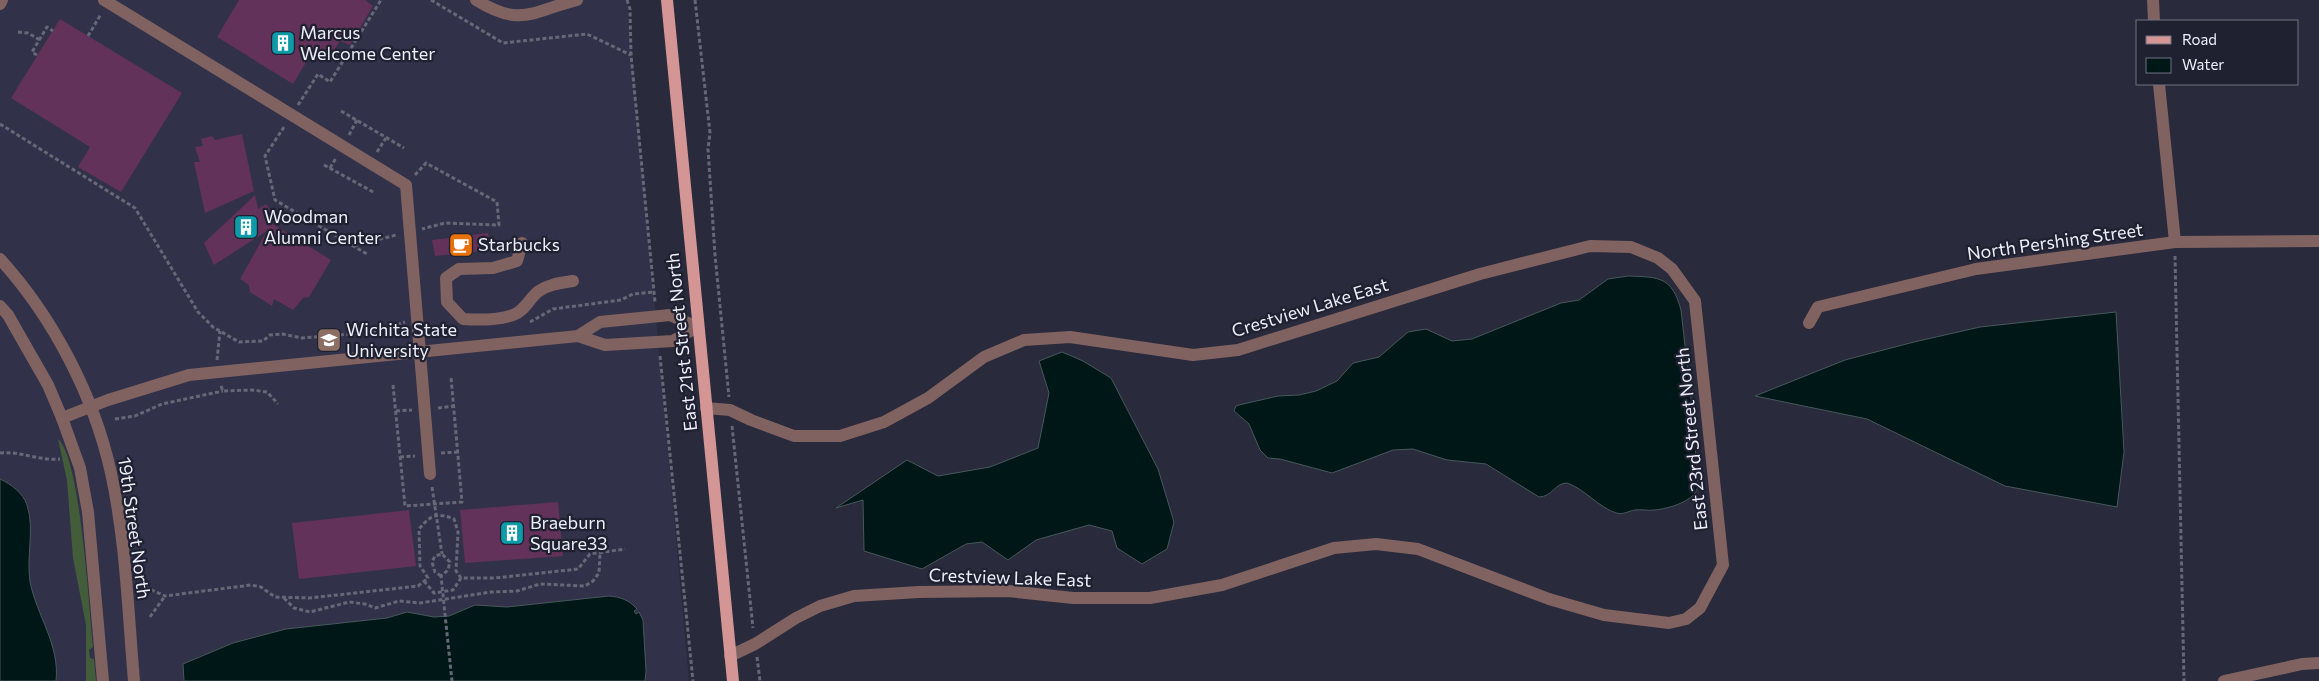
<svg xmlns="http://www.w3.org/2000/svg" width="2319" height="681" font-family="Commissioner,sans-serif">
<rect width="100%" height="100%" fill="#292a3b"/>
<polygon fill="#313249" points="0,0 627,0 689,681 0,681"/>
<path fill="#435d3b" d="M58,439C81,459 89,611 93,647L89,650L90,658L94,659L96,681H86V625L73,558L67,480Z"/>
<g fill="#001717" stroke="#47585b">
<path d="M1628,276C1660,277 1672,277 1681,310L1693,417L1698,485C1697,501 1668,509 1654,510C1648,511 1641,509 1635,510C1628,511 1624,515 1616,513C1598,507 1585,489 1567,483C1555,483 1552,497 1539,497L1486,464L1447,460L1413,449L1393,450L1332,473L1280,459L1268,458L1260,450L1249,424L1234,411L1236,406L1239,405L1278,396L1299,395L1316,391L1337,381L1353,363L1379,357L1408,332L1426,329L1452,341L1472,339L1561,303L1579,300L1608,279Z"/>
<polygon points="2116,312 2124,452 2117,507 2005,486 1867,419 1755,396 1845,360 1914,342 1980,327"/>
<polygon points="1062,352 1083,361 1111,378 1158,469 1174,522 1167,549 1142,564 1117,548 1112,531 1089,525 1036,540 1008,560 982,542 966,544 922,569 864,551 863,500 836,508 907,460 938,476 990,467 1038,448 1049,393 1039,361"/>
<path d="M0,479C11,484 23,493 27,505C35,529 26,556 30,582C37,616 60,645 56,681H0Z"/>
<path d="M609,596C621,597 629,600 637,609L634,611L636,614L639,612L643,620L646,671L645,681H184L183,664L233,643L286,629L387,618L407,612L434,617L449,616L475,605L507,607Z"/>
</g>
<g fill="#62325a">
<polygon points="239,0 365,0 373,6 350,45 340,41 328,59 314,49 293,84 217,37"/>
<polygon points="60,19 182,93 121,192 78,167 90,147 11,98"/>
<polygon points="242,134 254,191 205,213 194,162 200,162 195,147 203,146 201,139 212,136 215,140"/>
<polygon points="255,195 258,209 266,204 274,216 268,221 331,260 309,297 303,298 293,310 274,299 272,306 250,292 249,285 240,279 267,231 214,265 204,243"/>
<polygon points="488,233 490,250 435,256 432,240"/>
<polygon points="558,502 563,556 465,563 460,510"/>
<polygon points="409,510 416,566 299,579 292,523"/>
</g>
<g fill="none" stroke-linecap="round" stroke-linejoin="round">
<g stroke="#666777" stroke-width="3" stroke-dasharray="4 2.5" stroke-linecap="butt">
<polyline points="431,0 503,43 587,34 631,55"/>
<polyline points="627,0 630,9 631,55 655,302"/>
<polyline points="695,0 710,133 708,149 715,255 729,397"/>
<polyline points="18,32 28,33 40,40"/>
<polyline points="88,36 101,14"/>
<polyline points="37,55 32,52 47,27 53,31"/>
<polyline points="298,105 318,74 330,82 381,0"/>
<polyline points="341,111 404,148"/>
<polyline points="0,124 135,208 198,312 213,327 239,342 263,341 270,335 282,334 302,338 376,332 405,322"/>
<polyline points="284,127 265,156 275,200 367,254"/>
<polyline points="349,135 357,120"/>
<polyline points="377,152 386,138"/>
<polyline points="324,165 375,193"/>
<polyline points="330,168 336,158"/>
<polyline points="415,175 426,163 497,202 499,225 445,223 422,229"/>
<polyline points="354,246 396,235"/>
<polyline points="2175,256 2184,681"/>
<polyline points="530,322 553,309 621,300 633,294 654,292"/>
<polyline points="660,356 693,681"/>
<polyline points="217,360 220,331"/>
<polyline points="393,385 405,506 462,502 451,377"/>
<polyline points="221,386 223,391 252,390 267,392 278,404"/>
<polyline points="438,408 454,406"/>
<polyline points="396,411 412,410"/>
<polyline points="115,419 135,416 162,404 223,391"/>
<polyline points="732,426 753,628"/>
<path d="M0,453C21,451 39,461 60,459"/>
<polyline points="441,453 458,452"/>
<polyline points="400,457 415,456"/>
<polyline points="432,487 442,554"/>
<polyline points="441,576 435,572 432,562 435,556 442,554 450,562 448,570 441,576 452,681"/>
<polyline points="424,581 434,593 453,590 461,578"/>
<path d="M145,587L165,596L251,585L261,587L275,597L310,598L418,586L428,578L420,566L419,529C431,515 436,512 454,519L458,532L456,571L461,578H495L578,569L590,554L625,549"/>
<polyline points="284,598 294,608 310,612 349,602 365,604 375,608 399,601 420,603 491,592 517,591 540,584 585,586 593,581 599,573 600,553"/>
<polyline points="150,617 165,596"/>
<polyline points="757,657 760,681"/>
</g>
<g stroke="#806261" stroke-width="12">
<polyline points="104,0 406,185 430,474"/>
<path d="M476,0C521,28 533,11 577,0"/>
<polyline points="2153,0 2154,21"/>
<polyline points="0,4 2,0"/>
<polyline points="2159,84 2175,242"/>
<path d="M522,243L517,261L493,268L459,269L446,278L447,302L463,319C478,320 498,320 513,315C525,311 530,297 539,291C549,284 561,283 573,281"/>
<path d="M0,259C53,317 94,396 111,473C126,541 128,612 134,681"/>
<polyline points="0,306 8,315 48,385 62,418 80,468 88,512 103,681"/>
<polyline points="1809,323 1818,307 1976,269 2175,242 2319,241"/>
<polyline points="706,408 730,410 751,420 794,436 840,436 884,422 928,398 984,357 1024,340 1070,337 1193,355 1238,350 1480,274 1590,246 1631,247 1658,258 1672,269 1695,301 1723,565 1700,608 1686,619 1669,623 1604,615 1549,599 1418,549 1376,544 1334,548 1222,585 1150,598 1073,598 1008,591 919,592 854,596 820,606 796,618 755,644 730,656"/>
<polyline points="62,418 108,400 189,375 578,336 605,345 673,341 697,327 670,315 600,322 578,336"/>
<polyline points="2224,681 2302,664 2319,663"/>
</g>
<polyline stroke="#d49695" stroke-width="12" points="667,0 733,681"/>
</g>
<defs>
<symbol id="building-square" viewBox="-11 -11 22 22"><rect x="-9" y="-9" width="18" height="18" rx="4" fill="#0f9aa8" stroke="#1f2030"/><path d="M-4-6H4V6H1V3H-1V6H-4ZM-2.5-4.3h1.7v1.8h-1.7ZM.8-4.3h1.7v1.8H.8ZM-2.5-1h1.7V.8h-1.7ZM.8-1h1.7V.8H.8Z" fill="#fff"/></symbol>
<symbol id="cafe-square" viewBox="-11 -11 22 22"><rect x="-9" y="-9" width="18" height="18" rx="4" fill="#e8710a" stroke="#1f2030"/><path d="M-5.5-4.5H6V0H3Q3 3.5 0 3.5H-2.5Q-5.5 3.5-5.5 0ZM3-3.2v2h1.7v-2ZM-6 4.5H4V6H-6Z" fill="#fff"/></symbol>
<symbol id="university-square" viewBox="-11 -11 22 22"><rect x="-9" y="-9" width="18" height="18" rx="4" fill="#8d6e63" stroke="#1f2030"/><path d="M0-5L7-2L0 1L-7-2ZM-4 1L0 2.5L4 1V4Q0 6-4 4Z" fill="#fff"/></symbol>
</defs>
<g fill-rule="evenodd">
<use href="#building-square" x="269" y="29" width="28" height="28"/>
<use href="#building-square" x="232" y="213" width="28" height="28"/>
<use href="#cafe-square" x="447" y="231" width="28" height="28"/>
<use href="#university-square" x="315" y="326" width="28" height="28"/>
<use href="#building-square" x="498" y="519" width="28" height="28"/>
</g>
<g text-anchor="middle" stroke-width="4.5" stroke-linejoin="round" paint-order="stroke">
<g font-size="18" fill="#eceef9" stroke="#1f2030" text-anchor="start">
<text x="300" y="39">Marcus<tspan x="300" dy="21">Welcome Center</tspan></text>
<text x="264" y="223">Woodman<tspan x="264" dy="21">Alumni Center</tspan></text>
<text x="478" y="251">Starbucks</text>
<text x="346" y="336">Wichita State<tspan x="346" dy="21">University</tspan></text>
<text x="530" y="529">Braeburn<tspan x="530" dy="21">Square33</tspan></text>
</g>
<g font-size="18" fill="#eceef9" stroke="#1f2030">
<text transform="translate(2055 242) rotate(-8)" y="6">North Pershing Street</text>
<text transform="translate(1310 308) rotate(-17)" y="6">Crestview Lake East</text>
<text transform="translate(682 342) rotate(-96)" y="6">East 21st Street North</text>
<text transform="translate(1692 439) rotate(-96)" y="6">East 23rd Street North</text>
<text transform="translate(134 528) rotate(82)" y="6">19th Street North</text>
<text transform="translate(1010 578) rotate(2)" y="6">Crestview Lake East</text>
</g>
</g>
<rect x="2136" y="20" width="162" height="65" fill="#1f2030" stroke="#717280"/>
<rect x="2146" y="36" width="25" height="8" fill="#d49695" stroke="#717280"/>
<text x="2182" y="45" font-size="15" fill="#eceef9">Road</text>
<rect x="2146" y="58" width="25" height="15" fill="#001717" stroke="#717280"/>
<text x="2182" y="70" font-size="15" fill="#eceef9">Water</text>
</svg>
